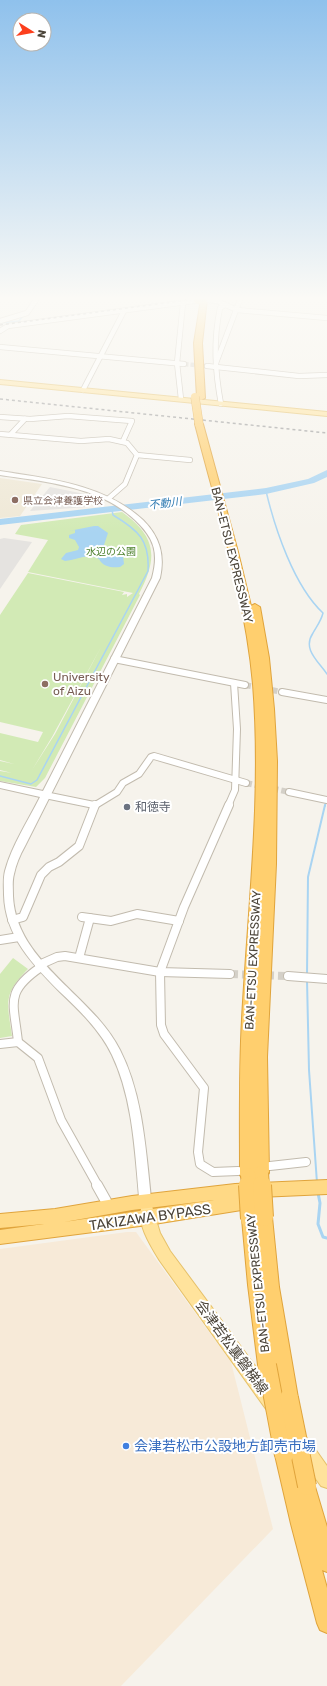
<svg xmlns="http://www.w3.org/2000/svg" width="327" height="1686" font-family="Rubik,'Noto Sans JP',sans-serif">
<rect width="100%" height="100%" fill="#f6f3ec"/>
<polygon fill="#f7ead8" points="127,1232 136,1232 231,1362 273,1529 121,1686 0,1686 0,1249"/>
<polygon fill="#efe8d6" points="0,478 42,484 20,516 0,518"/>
<g fill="#d2eab5" fill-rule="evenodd">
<path d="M122,512C157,537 158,558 139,594L140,595L45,778L36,787L0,781V771L12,773L0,770V761L14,764L0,760V733L38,742L43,732L0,722V615L28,573L124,592L122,595L127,594V597L133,593L28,572L48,540L15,534L21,525ZM101,647L55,734L32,770L52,737Z"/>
<path d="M13,958L28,969C3,994 7,1002 12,1036L0,1038V974Z"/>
</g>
<g fill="#e5e3e0">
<polygon points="50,487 90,495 88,507 30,511"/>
<polygon points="4,538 32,542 0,589 0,539"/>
</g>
<path fill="#a9d4f2" d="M94,526H98L108,533L104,545L123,555L124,564L120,567C112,568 103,567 99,559C87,553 77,560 65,561L61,559L66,553L78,550L79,547L75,540L69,538V535L75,533V530L69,531Z"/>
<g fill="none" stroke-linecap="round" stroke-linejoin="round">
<g stroke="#a9d4f2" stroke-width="1.5">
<polyline points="0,323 19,321 23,316"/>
<path d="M266,491C275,529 294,586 323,613C321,621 317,626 313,633C302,649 318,661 327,674"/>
<path d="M0,776L31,784L37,780L148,571C150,540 138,530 113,515L112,510"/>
<polyline points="325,806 326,802"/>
</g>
<g stroke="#a9d4f2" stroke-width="2">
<polyline points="307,975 308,877 325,805"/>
<polyline points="307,980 309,1070 317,1183"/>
</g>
<polyline stroke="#a9d4f2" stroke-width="3" points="318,1193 320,1203 318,1224 323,1237 327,1238"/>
<polygon fill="#a9d4f2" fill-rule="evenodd" points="327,470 327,477 314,483 266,494 0,525 0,519 266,488 308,479"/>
<polyline stroke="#d4d0c8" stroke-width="4.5" stroke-dasharray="4.5 2" stroke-linecap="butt" points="184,364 205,366"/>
<g stroke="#d4d0c8" stroke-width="6" stroke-dasharray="6 3" stroke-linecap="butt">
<polyline points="245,685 282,692"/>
<polyline points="246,783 289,792"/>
</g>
<polyline stroke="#d4d0c8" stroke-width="8" stroke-dasharray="8 4" stroke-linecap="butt" points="230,974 288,976"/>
<defs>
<g id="minor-far3">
<polyline points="208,300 217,301 237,310 327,318"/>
<polyline points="0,321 27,313 38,297"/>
<polyline points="0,331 8,326 194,301"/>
<polyline points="0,347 184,364"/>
<polyline points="216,363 241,297"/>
<polyline points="207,366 299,376 327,375"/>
<polyline points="83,390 124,311"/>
<polyline points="181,399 177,363 183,303"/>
<path d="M221,404C215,371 213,341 220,308L225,305"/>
<polyline points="0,417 30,419 68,416 132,421 123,441"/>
<polyline points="0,434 81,441 109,439 127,443 137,455 125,484 109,498"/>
<polyline points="11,434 25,419"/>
<polyline points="137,455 190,460"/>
</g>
<g id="minor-far2">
<polyline points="114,659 245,685"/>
<polyline points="282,692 327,700"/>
<polyline points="289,792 327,800"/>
<polyline points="45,795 94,805"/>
<polyline points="94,806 117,792 123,783 139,774 151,757 154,756 246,783"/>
<polyline points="228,806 235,790 237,729 234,683"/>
</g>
<g id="minor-far1">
<polyline points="229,805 184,907 160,972 161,1025 164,1034 204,1088 198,1152 200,1164 213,1172 238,1171"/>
<polyline points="82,917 111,921 137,914 179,921"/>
<polyline points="12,920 23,917 41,875 49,867 59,862 79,846 95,805"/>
<polyline points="0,940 19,937"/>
<polyline points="79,958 90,918"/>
<polyline points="39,965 57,957 65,956 160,972 230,974"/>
<polyline points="288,976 327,979"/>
<path d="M18,1042C14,1003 4,992 41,967"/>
<polyline points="0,1044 18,1042 38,1058 61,1120 98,1186"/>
<polyline points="270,1166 306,1162"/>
</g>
<polyline id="minor" points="97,1185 106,1201"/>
<path id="tertiary" d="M0,471C50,479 104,484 143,520C160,537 165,555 160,578L25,846C20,855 16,864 14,874C12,881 13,888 13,896C16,963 92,994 120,1050C144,1097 146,1155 152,1207L150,1211L146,1213L142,1211L140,1207C135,1157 134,1101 112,1055C100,1030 80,1011 60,992C33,965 5,936 4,895C4,887 3,879 5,871C12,845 28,821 40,797L0,788V782L43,791L152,578C159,552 154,538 135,520C99,486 46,482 0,475Z"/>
<g id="primary">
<polygon points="0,380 327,412 327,416 0,384"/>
<path d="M147,1204L152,1206L160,1233L170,1251L278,1397L280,1403L278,1409L272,1411L266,1409L160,1261C152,1248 135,1222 142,1206Z"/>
<polygon points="302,1437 308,1439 327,1466 327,1488 321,1486 296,1451 294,1445 296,1439"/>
</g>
<path id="trunk" d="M327,1180V1194L259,1197L261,1201L259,1206L254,1208L148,1225L0,1244V1230L44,1224L0,1228V1214L55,1209L132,1196L235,1184ZM214,1200L64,1222L132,1210Z"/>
<g id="motorway">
<polygon points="204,297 207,299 202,343 205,398 201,400 197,398 194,343 201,299"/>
<path d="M196,422L203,424L238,552L251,606L255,604L260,607L269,658L274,709L277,761L276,864L267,1057L269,1173L266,1178L261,1180L255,1177L253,1180L248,1182L243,1180L240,1175C240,1123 239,1071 242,1019C248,907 262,796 253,684C245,595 217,510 195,424Z"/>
<polygon points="264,1209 270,1211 272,1217 279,1287 298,1398 295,1404 289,1407 283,1404 275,1366 273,1371 267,1374 261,1371 258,1365 248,1285 242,1219 244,1213 250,1211 256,1213 257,1216 258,1211"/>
<polygon points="284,1446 290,1449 299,1482 301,1480 307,1477 313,1480 327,1527 327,1572 322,1570 327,1588 327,1633 320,1630 317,1623 291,1524 275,1455 278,1449"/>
</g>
</defs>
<use href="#minor-far3" stroke="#c2bbae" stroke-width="6"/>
<use href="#minor-far2" stroke="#c2bbae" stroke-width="8"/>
<use href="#minor-far1" stroke="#c2bbae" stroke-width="10"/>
<use href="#minor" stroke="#c2bbae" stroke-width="12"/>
<use href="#tertiary" stroke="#c2bbae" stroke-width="2"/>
<use href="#primary" stroke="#e6c16a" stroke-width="2"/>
<use href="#trunk" stroke="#e0a43c" stroke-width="2"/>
<use href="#motorway" stroke="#e0a43c" stroke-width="2"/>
<use href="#minor-far3" stroke="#fff" stroke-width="4.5"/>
<use href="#minor-far2" stroke="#fff" stroke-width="6"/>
<use href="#minor-far1" stroke="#fff" stroke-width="8"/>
<use href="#minor" stroke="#fff" stroke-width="10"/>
<use href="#tertiary" fill="#fff" fill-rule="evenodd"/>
<use href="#primary" fill="#ffe39c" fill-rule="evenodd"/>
<use href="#trunk" fill="#ffd985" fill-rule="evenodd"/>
<use href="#motorway" fill="#ffcf6e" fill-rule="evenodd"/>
<g stroke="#9a9a9a" stroke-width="1.5" stroke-dasharray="3 3" stroke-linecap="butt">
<polyline points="0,325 210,297"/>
<polyline points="0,399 327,433"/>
</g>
<defs>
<g id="motorway-bridge-far2">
<polyline points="198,300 199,297"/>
<polyline points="195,397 199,424"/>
</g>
<g id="motorway-bridge-far1">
<polyline points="261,1173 262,1186"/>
<polyline points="248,1175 249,1186"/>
</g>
<g id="motorway-bridge">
<polyline points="248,1185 250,1219"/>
<polyline points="262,1185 264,1217"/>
<polyline points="267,1365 284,1455"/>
<polyline points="289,1398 307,1486"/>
</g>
</defs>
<use href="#motorway-bridge-far2" stroke="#e0a43c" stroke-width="9" stroke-linecap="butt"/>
<use href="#motorway-bridge-far1" stroke="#e0a43c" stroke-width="16" stroke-linecap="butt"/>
<use href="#motorway-bridge" stroke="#e0a43c" stroke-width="20" stroke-linecap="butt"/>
<use href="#motorway-bridge-far2" stroke="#ffcf6e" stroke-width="8"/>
<use href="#motorway-bridge-far1" stroke="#ffcf6e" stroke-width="14"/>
<use href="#motorway-bridge" stroke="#ffcf6e" stroke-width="18"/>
</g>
<linearGradient id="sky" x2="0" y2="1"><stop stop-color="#8fc1ec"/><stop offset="0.56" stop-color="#fbfaf6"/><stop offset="1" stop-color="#fbfaf6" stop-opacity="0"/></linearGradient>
<rect width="327" height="533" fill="url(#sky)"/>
<g fill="#8d6e63" stroke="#fff" stroke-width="1.5">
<circle cx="15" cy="500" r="4"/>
<circle cx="45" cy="684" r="4"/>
</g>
<circle fill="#6b7280" stroke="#fff" stroke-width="1.5" cx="127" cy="807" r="4"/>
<circle fill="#3f7fe0" stroke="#fff" stroke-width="1.5" cx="126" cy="1446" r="4"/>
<g text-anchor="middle" stroke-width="4" stroke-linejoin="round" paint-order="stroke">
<g font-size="10" fill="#785e54" stroke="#fff" text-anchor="start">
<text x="23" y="504">県立会津養護学校</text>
</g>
<g font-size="10" fill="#4a7f2a" stroke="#fff">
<text x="111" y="555">水辺の公園</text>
</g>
<g font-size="11" font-style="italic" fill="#2e7ab2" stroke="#fff">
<text transform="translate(165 503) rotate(-7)" y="4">不動川</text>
</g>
<g font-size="12" fill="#4b4439" stroke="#fff">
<text transform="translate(232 555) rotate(76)" y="4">BAN-ETSU EXPRESSWAY</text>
<text transform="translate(253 960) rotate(-87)" y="4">BAN-ETSU EXPRESSWAY</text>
<text transform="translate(258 1283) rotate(-96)" y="4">BAN-ETSU EXPRESSWAY</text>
</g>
<g font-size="12" fill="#785e54" stroke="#fff" text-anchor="start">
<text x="53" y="681">University<tspan x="53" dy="14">of Aizu</tspan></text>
</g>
<g font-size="12" fill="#5b616d" stroke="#fff" text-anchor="start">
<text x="135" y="811">和徳寺</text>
</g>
<g font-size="14" fill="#4b4439" stroke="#fff">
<text transform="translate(150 1217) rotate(-8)" y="5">TAKIZAWA BYPASS</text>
<text transform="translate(232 1347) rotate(54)" y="5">会津若松裏磐梯線</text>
</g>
<g font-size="14" fill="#366cbe" stroke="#fff" text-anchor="start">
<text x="134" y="1451">会津若松市公設地方卸売市場</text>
</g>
</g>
<g transform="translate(32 32) rotate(101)"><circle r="19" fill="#ffffff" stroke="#b7b4b0"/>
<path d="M0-3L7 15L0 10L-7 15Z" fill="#fc3f1d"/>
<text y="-6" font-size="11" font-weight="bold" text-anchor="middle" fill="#4b4439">N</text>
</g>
</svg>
